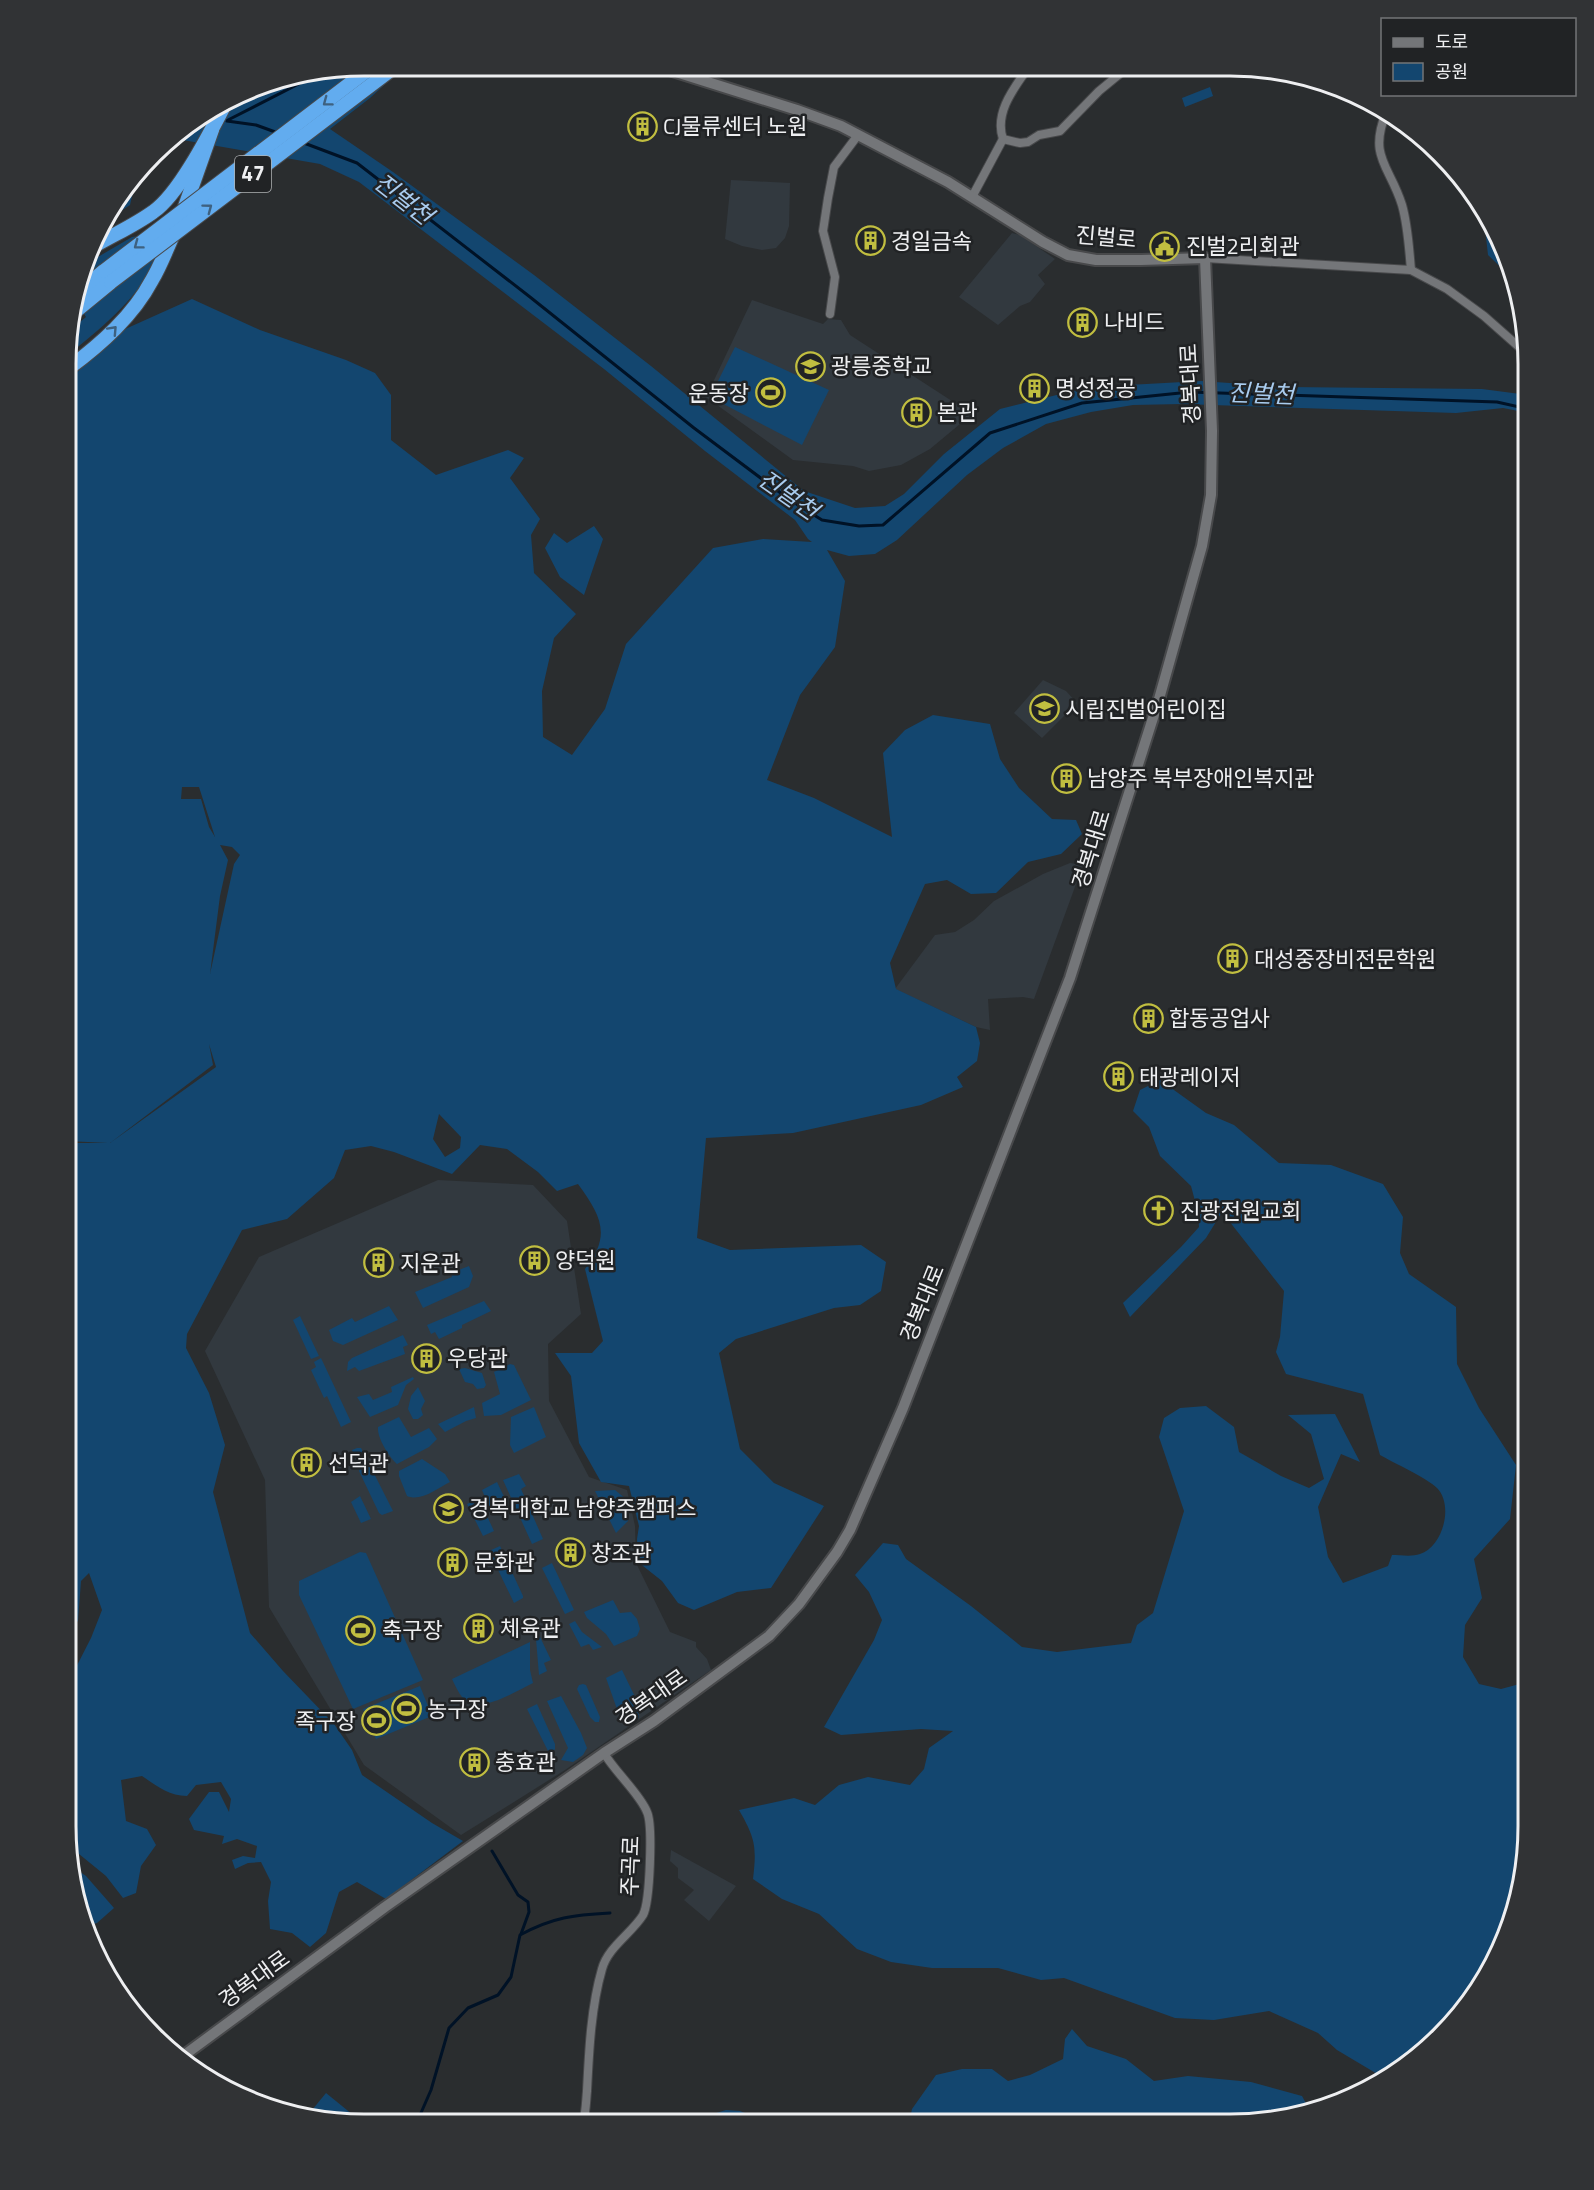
<svg xmlns="http://www.w3.org/2000/svg" width="1594" height="2190" font-family="'Titillium Web','Noto Sans KR',sans-serif">
<rect width="100%" height="100%" fill="#2a2d2f"/>
<g fill="#32393f">
<polygon points="731,180 790,183 789,226 785,238 776,248 762,250 742,246 725,239"/>
<polygon points="1012,233 1020,235 1055,259 1038,275 1045,284 1030,302 1020,306 998,325 959,297"/>
<polygon points="752,300 823,324 828,319 841,320 850,335 972,414 930,449 901,465 869,471 853,466 793,460 706,397"/>
<polygon points="1043,680 1066,691 1077,703 1042,738 1014,713"/>
<polygon points="1070,863 1083,865 1034,999 1023,997 988,999 990,1030 976,1027 895,989 935,935 955,932 974,920 994,901 1043,874"/>
<polygon points="438,1180 533,1185 567,1221 581,1314 548,1344 549,1401 589,1477 627,1490 635,1526 636,1563 670,1632 696,1642 696,1647 707,1659 711,1670 565,1770 461,1835 364,1765 269,1607 265,1480 205,1351 259,1257"/>
<polygon points="671,1850 736,1886 709,1921 684,1900 694,1890 678,1878 678,1868 670,1861"/>
</g>
<g fill="#13466f" fill-rule="evenodd">
<path d="M365,66H405L370,98L330,129L393,172L534,275L651,366L804,491L855,508L885,506L904,494L944,454L1000,409L1077,390L1128,385L1201,381L1287,387L1482,389L1528,395V413L1503,408L1456,413L1182,404L1133,405L1091,412L1046,424L1003,448L967,475L897,540L875,554L849,556L827,550L845,581L835,647L800,695L767,780L814,798L892,837L883,753L905,730L933,715L990,724L1000,759L1019,788L1052,819L1076,820L1082,834L1061,854L1028,862L996,893L971,894L947,880L925,884L890,963L896,989L976,1027L980,1043L977,1061L957,1077L963,1087L921,1105L793,1133L706,1138L697,1238L730,1250L861,1245L886,1262L881,1291L860,1305L834,1308L736,1339L719,1353L740,1449L774,1483L824,1506L771,1588L737,1592L694,1610L678,1603L662,1581L638,1562L637,1539L639,1526L629,1486L601,1482L579,1443L571,1376L555,1353H592L603,1341L585,1269C612,1235 601,1216 578,1184L557,1191L538,1172L507,1149L480,1145L452,1174L394,1152L371,1146L345,1150L334,1178L287,1219L242,1230L187,1334L186,1348L209,1393L225,1445L213,1492L250,1633L283,1671L334,1724L352,1750L362,1775L432,1823L463,1841L386,1899L357,1882L339,1892L326,1933L310,1947L292,1933L270,1929L268,1901L271,1882L261,1862L248,1863L235,1869L232,1860L243,1856L255,1858L257,1846L237,1839L222,1844L224,1836L194,1830L189,1819L209,1792H219L229,1812L231,1799L221,1782L196,1785L187,1796C169,1796 157,1786 142,1776L121,1780L126,1821L147,1829L156,1845L141,1866L136,1893L123,1898L106,1876L68,1845L66,1826V1701L72,1695L67,1685L91,1638L102,1610L89,1573L81,1581L78,1621L66,1632L67,1143H108L67,1141L69,372L123,330L192,299L260,330L346,360L375,373L391,395V440L436,475L508,450L524,458L510,478L540,519L531,535L534,573L576,614L554,638L542,691L543,737L572,755L605,709L626,644L713,548L763,539L812,542L808,539L795,520L705,451L604,369L359,182L320,164L171,138L268,82ZM182,787H199L215,837L209,827L201,799H181ZM220,845L232,847L240,855L234,864L210,974L220,896L228,860ZM209,1044L216,1067L110,1143L213,1065ZM439,1114L461,1137L460,1148L445,1157L433,1139Z"/>
<polygon points="1210,87 1213,96 1185,107 1182,98"/>
<polygon points="136,179 130,205 103,223 106,216"/>
<polygon points="1469,187 1497,233 1513,279 1488,255 1485,228 1469,200"/>
<path d="M162,233C159,243 157,255 153,265C136,300 98,331 69,354V331L86,317L77,302L91,261L132,237Z"/>
<polygon points="735,347 829,390 802,445 710,397"/>
<polygon points="594,526 603,539 584,595 560,577 545,548 554,533 567,543"/>
<path d="M1160,1080L1206,1113L1234,1125L1279,1163L1331,1165L1383,1184L1403,1217L1400,1253L1409,1274L1456,1307L1457,1364L1479,1408L1516,1465L1510,1519L1474,1559L1482,1598L1465,1625L1463,1657L1479,1684L1501,1689L1527,1682V1845L1512,1922L1477,1992L1426,2050L1384,2078L1337,2050L1318,2033L1269,2011L1214,2020L1175,2018L1064,1978L1041,1980L998,1968H932L891,1962L857,1949L819,1914L782,1899L753,1879C757,1846 755,1838 739,1810L794,1798L815,1805L839,1785L868,1777L910,1785L924,1769L929,1748L953,1731L921,1729L841,1735L824,1727L874,1640L882,1620L869,1592L855,1575L883,1543L898,1545L906,1559L971,1606L1022,1647L1057,1652L1131,1643L1137,1625L1153,1613L1184,1511L1159,1437L1164,1418L1180,1408L1206,1406L1234,1427L1239,1452L1281,1476L1309,1488L1324,1479L1311,1434L1288,1415L1335,1414L1360,1462L1341,1454L1318,1507L1328,1557L1343,1583L1388,1566L1392,1555C1400,1555 1412,1557 1420,1554C1443,1547 1454,1505 1437,1488C1427,1478 1394,1463 1380,1455L1363,1394L1286,1374L1276,1352L1280,1337L1284,1291L1222,1212L1206,1238L1130,1317L1123,1303L1181,1247L1199,1227L1198,1212L1191,1186L1160,1156L1149,1127L1133,1111L1140,1090Z"/>
<polygon points="469,1266 473,1276 469,1287 423,1308 415,1292 452,1277 451,1273"/>
<polygon points="484,1301 491,1311 462,1325 462,1328 439,1339 435,1332 431,1334 427,1325"/>
<polygon points="389,1306 398,1320 343,1345 333,1341 329,1330 352,1318 355,1322"/>
<polygon points="300,1316 319,1356 311,1359 293,1320"/>
<polygon points="403,1335 408,1345 403,1347 405,1354 359,1371 355,1367 347,1371 348,1362 352,1358"/>
<polygon points="321,1358 351,1422 341,1427 327,1396 324,1398 311,1370 316,1367 314,1362"/>
<polygon points="510,1364 514,1365 531,1400 501,1415 484,1416 482,1403 500,1394 494,1372"/>
<polygon points="465,1368 482,1373 486,1385 484,1388 477,1389 473,1384 465,1382 459,1369"/>
<polygon points="413,1377 414,1379 406,1385 398,1405 370,1417 357,1397 369,1394 373,1400 392,1392 391,1387"/>
<polygon points="418,1387 425,1401 421,1409 423,1415 418,1419 413,1419 408,1409 411,1396"/>
<polygon points="474,1407 476,1418 466,1421 445,1432 438,1424"/>
<polygon points="534,1407 546,1437 514,1453 510,1445 511,1417"/>
<path d="M399,1417L411,1437L429,1428L437,1439L429,1447L397,1464C389,1457 377,1438 378,1427Z"/>
<polygon points="357,1448 361,1448 393,1511 382,1515 379,1513 359,1471 360,1468 352,1450"/>
<path d="M422,1459L445,1474L450,1482C438,1488 421,1502 407,1496L399,1476V1471Z"/>
<polygon points="519,1474 526,1486 521,1489 543,1539 532,1544 503,1480"/>
<polygon points="497,1482 509,1507 493,1515 482,1490"/>
<polygon points="615,1490 626,1499 628,1521 616,1533 595,1491"/>
<polygon points="360,1496 371,1519 361,1523 351,1502"/>
<polygon points="479,1499 494,1531 483,1536 467,1504"/>
<polygon points="500,1546 523,1596 523,1598 514,1603 489,1551"/>
<polygon points="360,1552 366,1553 423,1680 353,1709 299,1595 299,1581"/>
<polygon points="552,1563 574,1610 565,1614 542,1568"/>
<polygon points="613,1600 620,1613 631,1612 637,1619 640,1629 637,1636 614,1646 606,1634 587,1618 584,1612"/>
<polygon points="575,1621 582,1632 602,1647 593,1650 589,1644 581,1647 569,1624"/>
<polygon points="540,1637 551,1660 544,1663 547,1671 539,1675 536,1639"/>
<path d="M530,1642V1670L533,1683C514,1692 479,1716 462,1697C458,1692 455,1685 452,1679Z"/>
<polygon points="622,1670 638,1703 639,1718 631,1721 624,1720 617,1709 606,1678"/>
<polygon points="583,1684 586,1685 600,1717 599,1722 595,1722 590,1717 577,1689 579,1685"/>
<polygon points="420,1686 432,1716 376,1739 363,1709"/>
<polygon points="561,1696 581,1733 587,1748 583,1755 573,1762 561,1760 568,1748 547,1701"/>
<polygon points="537,1704 555,1744 555,1749 552,1753 549,1753 527,1709"/>
<polygon points="70,1865 86,1876 114,1908 97,1923 86,1926 72,1884"/>
<polygon points="1072,2029 1087,2046 1126,2059 1154,2081 1188,2076 1251,2082 1302,2096 1310,2111 1288,2118 1230,2124 909,2123 912,2109 936,2075 962,2069 992,2069 1008,2081 1030,2075 1063,2059 1065,2039"/>
<polygon points="326,2093 358,2119 356,2122 326,2121 308,2115"/>
<polygon points="726,2110 740,2111 767,2122 794,2115 810,2123 670,2122 687,2122"/>
</g>
<g fill="none" stroke-linecap="round" stroke-linejoin="round">
<g stroke="#001226" stroke-width="3">
<polyline points="205,118 213,119"/>
<polyline points="228,120 320,73"/>
<polyline points="227,121 256,125 278,133"/>
<polyline points="304,143 357,163 530,297 694,428 790,500 822,520 859,526 883,525 990,433 1082,403 1190,392 1497,402 1528,409"/>
<polyline points="492,1851 518,1895 528,1902 529,1912 521,1934"/>
<path d="M417,2122L431,2090L449,2028L468,2008L498,1995L511,1977L520,1935C553,1917 574,1915 610,1913"/>
</g>
<defs>
<g id="street">
<path d="M1386,113C1368,157 1390,166 1402,205C1408,226 1409,248 1411,270"/>
<polyline points="1003,139 1020,143 1028,142 1039,135 1060,131 1099,91 1127,68"/>
<path d="M1003,139C994,113 1014,88 1028,68"/>
<polyline points="972,197 1003,139"/>
<polyline points="1205,258 1411,270 1447,289 1484,316 1527,354"/>
<polyline points="830,314 835,277 823,231 828,198 834,167 858,135"/>
<path d="M583,2122C586,2112 586,2101 587,2091C589,2051 591,2007 602,1969C608,1947 632,1933 643,1915C650,1902 653,1825 647,1812C640,1794 615,1772 604,1753"/>
</g>
<polyline id="secondary" points="179,2059 385,1907 604,1753 654,1721 769,1636 799,1604 837,1552 850,1530 903,1408 1070,978 1159,699 1202,546 1211,495 1212,431 1205,258 1141,260 1096,260 1068,255 1043,242 948,182 841,126 797,110 660,67"/>
<g id="highway">
<polyline points="182,215 212,130"/>
<path d="M96,245C115,234 135,225 153,212C178,195 208,137 223,108"/>
<polyline points="80,291 104,271"/>
<polyline points="72,314 111,282"/>
<path d="M69,368C101,344 133,316 152,280C161,265 167,248 174,233"/>
</g>
</defs>
<use href="#street" stroke="#48494b" stroke-width="10"/>
<use href="#secondary" stroke="#48494b" stroke-width="14"/>
<use href="#highway" stroke="#48494b" stroke-width="16"/>
<use href="#street" stroke="#747679" stroke-width="8"/>
<use href="#secondary" stroke="#747679" stroke-width="10"/>
<use href="#highway" stroke="#62acef" stroke-width="14"/>
<defs>
<g id="highway-bridge">
<polyline points="104,271 373,66"/>
<polyline points="111,282 396,66"/>
</g>
</defs>
<use href="#highway-bridge" stroke="#48494b" stroke-width="16" stroke-linecap="butt"/>
<use href="#highway-bridge" stroke="#62acef" stroke-width="14"/>
</g>
<defs><path id="oneway-chevron" d="M-2-3.5L2.5 0L-2 3.5" fill="none" stroke-width="1.6" stroke-linecap="round" stroke-linejoin="round" transform="scale(1.5)"/></defs>
<g stroke="#3e6180">
<use href="#oneway-chevron" transform="translate(327 102) rotate(143)"/>
<use href="#oneway-chevron" transform="translate(208 208) rotate(-37)"/>
<use href="#oneway-chevron" transform="translate(138 245) rotate(143)"/>
<use href="#oneway-chevron" transform="translate(113 330) rotate(-47)"/>
</g>
<defs>
<symbol id="building-ring" viewBox="-11 -11 22 22"><circle r="9.5" fill="#212325" stroke="#c1be40" stroke-width="1.5"/><path d="M-4-6H4V6H1V3H-1V6H-4ZM-2.5-4.3h1.7v1.8h-1.7ZM.8-4.3h1.7v1.8H.8ZM-2.5-1h1.7V.8h-1.7ZM.8-1h1.7V.8H.8Z" fill="#c1be40"/></symbol>
<symbol id="civic-ring" viewBox="-11 -11 22 22"><circle r="9.5" fill="#212325" stroke="#c1be40" stroke-width="1.5"/><path d="M-.6-6.5H3V-4.5H.6V-3L4-1V1h2V6H-6V1h2V-1L-.6-3ZM-1.2 2.5V6h2.4V2.5Z" fill="#c1be40"/></symbol>
<symbol id="school-ring" viewBox="-11 -11 22 22"><circle r="9.5" fill="#212325" stroke="#c1be40" stroke-width="1.5"/><path d="M0-5L7-2L0 1L-7-2ZM-4 1L0 2.5L4 1V4Q0 6-4 4Z" fill="#c1be40"/></symbol>
<symbol id="stadium-ring" viewBox="-11 -11 22 22"><circle r="9.5" fill="#212325" stroke="#c1be40" stroke-width="1.5"/><path d="M0-5a6.5 5 0 1 0 0 10a6.5 5 0 1 0 0-10ZM-3.5-1.8h7v3.6h-7Z" fill="#c1be40"/></symbol>
<symbol id="church-ring" viewBox="-11 -11 22 22"><circle r="9.5" fill="#212325" stroke="#c1be40" stroke-width="1.5"/><path d="M-1.2-6h2.4v3.5h3.3v2.4h-3.3V6h-2.4V-.1h-3.3v-2.4h3.3Z" fill="#c1be40"/></symbol>
<symbol id="university-ring" viewBox="-11 -11 22 22"><circle r="9.5" fill="#212325" stroke="#c1be40" stroke-width="1.5"/><path d="M0-5L7-2L0 1L-7-2ZM-4 1L0 2.5L4 1V4Q0 6-4 4Z" fill="#c1be40"/></symbol>
</defs>
<g fill-rule="evenodd">
<use href="#building-ring" x="626" y="110" width="33" height="33"/>
<use href="#building-ring" x="854" y="224" width="33" height="33"/>
<use href="#civic-ring" x="1148" y="230" width="33" height="33"/>
<use href="#building-ring" x="1066" y="306" width="33" height="33"/>
<use href="#school-ring" x="794" y="350" width="33" height="33"/>
<use href="#building-ring" x="1018" y="372" width="33" height="33"/>
<use href="#stadium-ring" x="754" y="376" width="33" height="33"/>
<use href="#building-ring" x="900" y="396" width="33" height="33"/>
<use href="#school-ring" x="1028" y="692" width="33" height="33"/>
<use href="#building-ring" x="1050" y="762" width="33" height="33"/>
<use href="#building-ring" x="1216" y="942" width="33" height="33"/>
<use href="#building-ring" x="1132" y="1002" width="33" height="33"/>
<use href="#building-ring" x="1102" y="1060" width="33" height="33"/>
<use href="#church-ring" x="1142" y="1194" width="33" height="33"/>
<use href="#building-ring" x="518" y="1244" width="33" height="33"/>
<use href="#building-ring" x="362" y="1246" width="33" height="33"/>
<use href="#building-ring" x="410" y="1342" width="33" height="33"/>
<use href="#building-ring" x="290" y="1446" width="33" height="33"/>
<use href="#university-ring" x="432" y="1492" width="33" height="33"/>
<use href="#building-ring" x="554" y="1536" width="33" height="33"/>
<use href="#building-ring" x="436" y="1546" width="33" height="33"/>
<use href="#building-ring" x="462" y="1612" width="33" height="33"/>
<use href="#stadium-ring" x="344" y="1614" width="33" height="33"/>
<use href="#stadium-ring" x="390" y="1692" width="33" height="33"/>
<use href="#stadium-ring" x="360" y="1704" width="33" height="33"/>
<use href="#building-ring" x="458" y="1746" width="33" height="33"/>
</g>
<g text-anchor="middle" stroke-width="5" stroke-linejoin="round" paint-order="stroke">
<rect fill="#212325" stroke="#b0b2b4" stroke-width="1.5" x="235" y="156" width="36" height="36" rx="4.5"/>
<g font-size="21" font-weight="bold" fill="#eeeff1">
<text x="253" y="181">47</text>
</g>
<g font-size="22" fill="#eeeff1" stroke="#212325" text-anchor="start">
<text x="663" y="134">CJ물류센터 노원</text>
<text x="891" y="249">경일금속</text>
<text x="1186" y="254">진벌2리회관</text>
<text x="1104" y="330">나비드</text>
<text x="831" y="374">광릉중학교</text>
<text x="1055" y="396">명성정공</text>
<text x="749" y="401" text-anchor="end">운동장</text>
<text x="937" y="420">본관</text>
<text x="1065" y="717">시립진벌어린이집</text>
<text x="1087" y="786">남양주 북부장애인복지관</text>
<text x="1254" y="967">대성중장비전문학원</text>
<text x="1169" y="1026">합동공업사</text>
<text x="1139" y="1085">태광레이저</text>
<text x="1180" y="1219">진광전원교회</text>
<text x="555" y="1268">양덕원</text>
<text x="400" y="1271">지운관</text>
<text x="447" y="1366">우당관</text>
<text x="328" y="1471">선덕관</text>
<text x="469" y="1516">경복대학교 남양주캠퍼스</text>
<text x="591" y="1561">창조관</text>
<text x="474" y="1570">문화관</text>
<text x="500" y="1636">체육관</text>
<text x="382" y="1638">축구장</text>
<text x="427" y="1717">농구장</text>
<text x="356" y="1729" text-anchor="end">족구장</text>
<text x="495" y="1770">충효관</text>
</g>
<g font-size="22" fill="#eeeff1" stroke="#212325">
<text transform="translate(1106 237) rotate(5)" y="8">진벌로</text>
<text transform="translate(1190 384) rotate(-93)" y="8">경복대로</text>
<text transform="translate(1091 849) rotate(-73)" y="8">경복대로</text>
<text transform="translate(922 1303) rotate(-68)" y="8">경복대로</text>
<text transform="translate(651 1697) rotate(-35)" y="8">경복대로</text>
<text transform="translate(630 1866) rotate(-88)" y="8">주곡로</text>
<text transform="translate(254 1979) rotate(-36)" y="8">경복대로</text>
</g>
<g font-size="24" font-style="italic" fill="#a9ccef" stroke="#212325">
<text transform="translate(403 199) rotate(38)" y="8">진벌천</text>
<text transform="translate(1261 394) rotate(2)" y="8">진벌천</text>
<text transform="translate(788 495) rotate(35)" y="8">진벌천</text>
</g>
</g>
<path d="M0 0H1594V2190H0ZM364 76H1230A288 288 0 0 1 1518 364V1826A288 288 0 0 1 1230 2114H364A288 288 0 0 1 76 1826V364A288 288 0 0 1 364 76Z" fill="#313335" fill-rule="evenodd"/>
<path fill="none" stroke="#eeeff1" stroke-width="3" d="M364 76H1230A288 288 0 0 1 1518 364V1826A288 288 0 0 1 1230 2114H364A288 288 0 0 1 76 1826V364A288 288 0 0 1 364 76Z"/>
<rect x="1381" y="18" width="195" height="78" fill="#212325" stroke="#737577" stroke-width="1.5"/>
<rect x="1393" y="38" width="30" height="9" fill="#747679" stroke="#737577" stroke-width="1.5"/>
<text x="1435" y="48" font-size="18" fill="#eeeff1">도로</text>
<rect x="1393" y="63" width="30" height="18" fill="#13466f" stroke="#737577" stroke-width="1.5"/>
<text x="1435" y="78" font-size="18" fill="#eeeff1">공원</text>
</svg>
